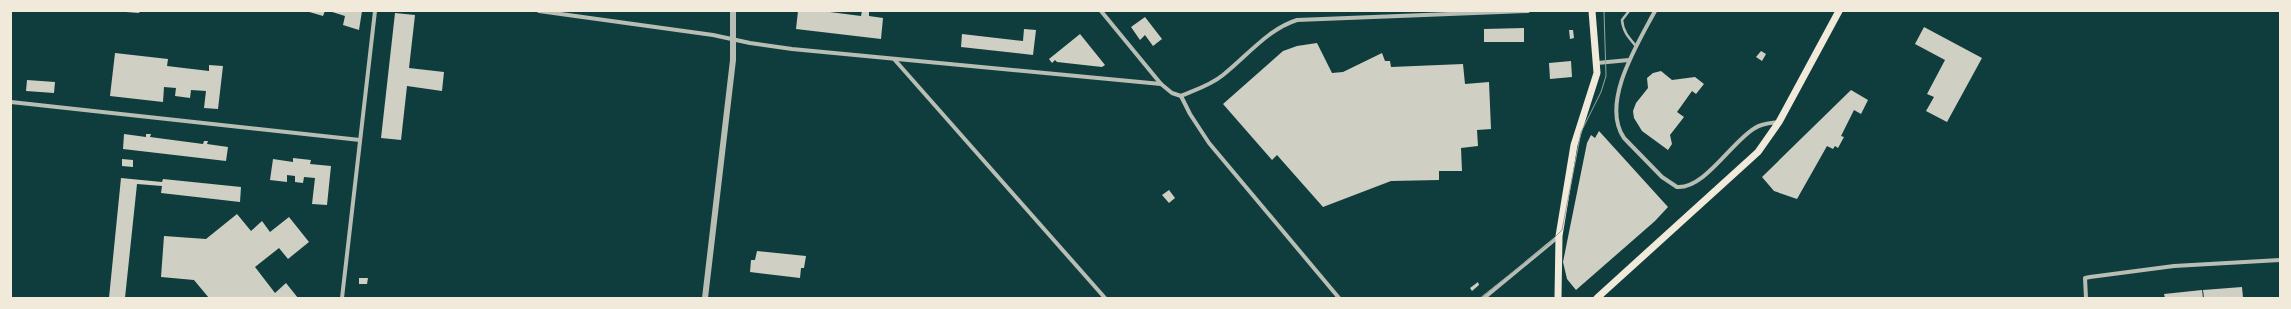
<svg xmlns="http://www.w3.org/2000/svg" width="2291" height="309" font-family="Literata,serif">
<rect width="100%" height="100%" fill="#0f3d3e"/>
<g fill="#cfcfc3">
<polygon points="126,11 140,11 139,13 126,12"/>
<polygon points="306,11 325,11 323,16"/>
<polygon points="329,11 362,11 359,30 343,25 345,16"/>
<polygon points="798,11 822,11 861,16 862,11 869,12 869,16 883,18 881,39 796,29"/>
<polygon points="395,13 415,15 409,68 444,72 442,91 407,86 401,140 381,138"/>
<polygon points="1145,17 1162,39 1153,46 1145,35 1140,40 1131,27"/>
<polygon points="1924,27 1982,58 1947,122 1926,111 1934,97 1927,94 1945,60 1915,44"/>
<polygon points="1524,28 1524,42 1484,42 1484,29"/>
<polygon points="1024,29 1036,30 1033,55 961,47 962,34 1023,41"/>
<polygon points="1569,30 1573,30 1574,38 1570,39"/>
<polygon points="1080,34 1105,65 1102,67 1057,62 1055,60 1052,63 1049,59"/>
<polygon points="1317,43 1332,73 1343,72 1382,53 1385,61 1390,61 1391,67 1463,64 1465,84 1489,82 1491,129 1477,130 1478,146 1461,148 1462,171 1439,171 1439,180 1391,181 1323,207 1277,155 1272,160 1223,104 1283,51 1297,46"/>
<polygon points="1761,51 1766,54 1762,61 1756,57"/>
<polygon points="115,53 168,59 167,66 209,71 209,65 223,66 218,109 204,108 206,91 191,90 190,98 175,96 176,88 164,87 163,102 110,96"/>
<polygon points="1571,61 1572,77 1550,79 1549,63"/>
<polygon points="1661,71 1672,80 1695,77 1704,84 1696,94 1692,91 1677,112 1684,117 1670,135 1672,144 1668,150 1642,131 1634,118 1633,111 1636,103 1648,88 1647,78 1653,73"/>
<polygon points="27,80 55,82 54,93 26,91"/>
<polygon points="1851,90 1868,100 1861,114 1854,110 1841,136 1844,137 1838,148 1835,146 1833,149 1827,146 1797,199 1774,191 1762,177"/>
<polygon points="1599,131 1668,207 1655,221 1576,290 1567,279 1563,262 1587,143 1591,135 1595,138"/>
<polygon points="124,134 146,137 146,134 151,134 150,137 203,144 204,141 208,141 207,144 228,147 226,161 123,149"/>
<polygon points="293,158 311,160 310,164 331,166 327,205 312,204 315,178 304,177 303,183 295,182 295,176 287,175 287,182 270,180 273,159 293,162"/>
<polygon points="122,159 133,160 133,167 122,166"/>
<polygon points="121,178 162,182 163,179 241,187 240,202 161,193 162,186 137,184 125,298 109,298"/>
<polygon points="1169,190 1175,198 1169,203 1162,195"/>
<polygon points="237,214 251,231 262,221 270,232 289,217 309,242 288,259 279,248 255,267 275,293 286,283 298,298 209,298 194,280 161,277 164,236 206,239"/>
<polygon points="757,251 806,256 804,268 801,268 800,278 750,272 751,260 755,260"/>
<polygon points="359,278 368,278 367,284 359,284"/>
<polygon points="1478,282 1479,285 1472,291 1470,288"/>
<polygon points="2242,287 2243,298 2204,298 2203,290"/>
<polygon points="2202,290 2203,298 2165,298 2164,294"/>
</g>
<g fill="none" stroke-linecap="round" stroke-linejoin="round">
<path stroke="#b8beb3" stroke-width="2.5" d="M1629,11L1622,20C1623,32 1629,38 1636,46"/>
<g stroke="#b8beb3" stroke-width="4">
<polyline points="539,11 713,35 750,43 792,49 1161,84"/>
<polyline points="1101,11 1161,84 1172,93 1181,96 1190,114 1209,143 1339,298"/>
<path d="M1655,11C1638,43 1600,103 1624,138L1662,177L1677,187C1705,189 1732,141 1755,128C1762,123 1771,123 1779,122"/>
<polyline points="894,59 1105,298"/>
<polyline points="1597,63 1629,60"/>
<path d="M1181,96C1195,90 1211,85 1223,75C1247,56 1268,29 1297,20L1528,11"/>
<polyline points="11,102 360,140"/>
<polyline points="342,298 375,11"/>
<polyline points="1484,298 1559,236"/>
<polyline points="2086,298 2085,278 2090,277 2174,266 2280,260"/>
</g>
<polyline stroke="#b8beb3" stroke-width="6" points="705,298 733,60 733,11"/>
<g stroke="#f1e9da" stroke-width="7">
<polyline points="1558,298 1559,236 1574,145 1597,73 1592,11"/>
<polyline points="1597,298 1758,152 1779,122 1839,11"/>
</g>
<polyline stroke="#97a49c" stroke-width="1" points="1480,298 1546,246 1562,230 1581,132 1601,92 1606,76 1604,11"/>
</g>
<rect width="2291" height="309" fill="none" stroke="#f1e9da" stroke-width="24"/>
</svg>
